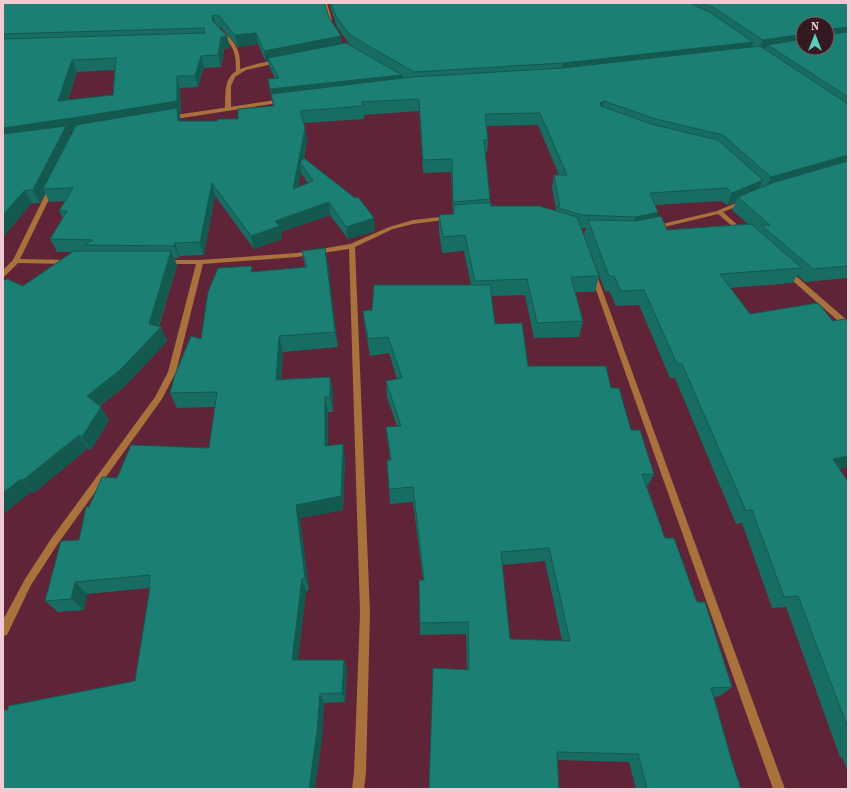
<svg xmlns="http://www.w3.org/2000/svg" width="851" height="792" font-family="'Source Serif 4',serif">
<rect width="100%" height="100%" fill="#5f2437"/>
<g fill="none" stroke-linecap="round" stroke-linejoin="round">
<g fill="#a9713c" fill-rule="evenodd">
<polygon points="323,3 327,3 332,20 328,19"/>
<path d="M219,31H223C236,44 241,50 240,69C249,66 274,58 281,62L246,70L235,77L231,86V108L228,110L225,108C226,94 223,80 236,71C236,52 234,46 219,33Z"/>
<polygon points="51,187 54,189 20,259 68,260 71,262 68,264 18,263 5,276 3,276 3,270 13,260 48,189"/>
<polygon points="743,200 745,201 745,203 723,212 743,230 743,232 739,232 718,214 656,229 653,227 654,226 717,211"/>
<polygon points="449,216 452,218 451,219 413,224 393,229 355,247 370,613 366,773 364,789 352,789 354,773 360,613 349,249 297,257 203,264 176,372 162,399 57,545 31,585 7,635 3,636 3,620 25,579 51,539 155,397 168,372 196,264 166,264 163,262 164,260 200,260 297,253 350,244 389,227 413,220"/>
<polygon points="785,270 789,270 848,321 848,328 845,327 785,274"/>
<polygon points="591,271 595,271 596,273 785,789 773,789 590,273"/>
</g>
<polygon fill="#a9713c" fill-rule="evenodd" points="282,99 284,100 284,102 169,120 166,118 169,116"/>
</g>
<g fill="#186d63" fill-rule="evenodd">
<path d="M3,3L329,17L342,44L350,45L337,27L329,3H848V278L805,282L797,275L793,283L730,288L750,314L833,321L848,324V467L839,469L848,482V772L842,757H840L786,607L772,608L742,523L736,524L675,378H670L639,305L616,306L609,291H605L584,235L586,228H581L599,276L595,292H575L583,321L579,337L534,338L525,295L491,296L495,324L528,366L611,388L631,430L654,474L647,487L665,538L697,602L732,687L720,696L714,697L733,765L741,789H636L629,762L557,760L467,670L466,634L420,635L419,580H423L413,502L390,504L387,460H390L386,427L397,426L387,397L386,381L397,379L389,353L370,356L365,328L363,311L372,310L471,285L464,251L442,253L439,231V215L453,214L451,172L423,173L419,111L364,115V119L304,123L307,140L304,159L375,231L348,239L330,215L281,232L282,239L254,249L215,196L204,255L179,256V258H174L177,265L159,327H161L167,341L127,384L100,406L109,420L91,450L88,448L34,493L32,491L3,514L23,286L72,252H57L50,239L63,218L59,211L65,201L49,202L45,193L40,203H32L3,237ZM803,24L827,48H803ZM219,27H221L238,47L258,44L266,62H268L270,68L275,78L268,79L273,106L238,119L217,121H181L179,113H181L180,88L198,87L204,68L221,67L224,49L230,48L227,36ZM115,70L113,95L68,100L77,72ZM538,125L559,175H554L552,188L556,208V211L491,206L490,203V199L485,152H487L488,140L486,126ZM73,131L70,136L69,132ZM301,171L302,175L308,183L298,187ZM722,201L727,205L736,202L732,210L748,224L667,230L656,217L655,205ZM545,561L562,641L510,639L502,565Z"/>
<polygon points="325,248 338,347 283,352 281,379 330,377 333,392 333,412 328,412 328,445 345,458 343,510 300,518 309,590 306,591 298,660 344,660 347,670 345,702 324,703 322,740 8,710 135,681 150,589 149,588 87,594 84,610 58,612 45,601 79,540 89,507 117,478 209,448 215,407 177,408 170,393 201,339 253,272 305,267 302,251"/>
</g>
<g fill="#145950">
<polygon points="213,15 216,26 212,20"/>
<polygon points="848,27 848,37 827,40 832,29"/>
<polygon points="256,33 258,44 238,47 235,35"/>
<polygon points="803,34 803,45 768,45 765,50 758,51 763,40"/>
<polygon points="227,36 230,48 224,49 221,67 218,55 221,37"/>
<polygon points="341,36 343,47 268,58 268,62 266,62 264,51"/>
<polygon points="753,42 749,53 561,75 563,63"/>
<polygon points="201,56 204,68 198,87 195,76"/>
<polygon points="72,60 77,72 63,114 58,101"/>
<polygon points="402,75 403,85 272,99 270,89"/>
<polygon points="177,76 180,88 181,113 179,113 181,120 181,134 78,131 69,132 72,138 43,189 45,193 40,203 33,190 3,141 3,128"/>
<polygon points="604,101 602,113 600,103"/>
<polygon points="305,128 307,140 302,165 300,162 301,171 296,202 293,189"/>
<polygon points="848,155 848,165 765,189 771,177"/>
<polygon points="763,180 757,193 738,197 736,202 727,205 732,193"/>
<polygon points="212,183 215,196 204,255 200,242"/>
<polygon points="25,190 32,203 3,237 3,215"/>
<polygon points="329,202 330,215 281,232 282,239 254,249 251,236 275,221"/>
<polygon points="658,212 654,224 632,229 636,217"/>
<polygon points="374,218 375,231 348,239 346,227"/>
<polygon points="175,243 179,256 179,258 174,246"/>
<polygon points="325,248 328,263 338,347 335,332"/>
<polygon points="171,251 177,265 157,331 161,327 167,341 127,384 96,409 87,396 149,324"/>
<polygon points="279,336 283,352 280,395 276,380"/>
<polygon points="330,377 333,392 333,412 330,397"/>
<polygon points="325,397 328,412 328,460 325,446"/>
<polygon points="101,407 109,420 91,450 82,437"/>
<polygon points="79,435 88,448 34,493 23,480"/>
<polygon points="343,444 345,458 343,510 300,518 309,590 305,578 296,505"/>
<polygon points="848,456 848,467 821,473 833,459"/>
<polygon points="21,479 32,491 3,514 3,493"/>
<polygon points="302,579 306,591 297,670 292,660"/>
<polygon points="75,582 87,594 84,610 71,599"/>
<polygon points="344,660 347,670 345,702 342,693"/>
<polygon points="320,694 324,703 322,740 315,789 309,789"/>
</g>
<g fill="#1c7f73" stroke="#145950" fill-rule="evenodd">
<path d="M3,3H324L329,17L341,36L264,51L256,33L235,35L219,16L213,15L212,20L227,36L221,37L218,55L201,56L195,76H177V101L72,118L3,128V39L205,33L204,28L3,34ZM116,58L113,95L58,101L72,60Z"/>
<polygon points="331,3 690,3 711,13 753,42 563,63 414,72 350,35 336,16"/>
<polygon points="703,3 848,3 848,27 832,29 831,33 832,34 848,32 848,97 768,45 803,39 803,48 827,48 827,24 803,24 803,34 763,40 716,9"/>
<polygon points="346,43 402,75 270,89 268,79 279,78 268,58"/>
<polygon points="760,46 848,104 848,155 771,177 723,135 656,119 604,101 600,103 601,106 651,124 718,140 763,180 732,193 727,188 650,193 658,212 636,217 582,215 556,207 560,207 554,175 567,175 540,113 485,114 488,140 484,140 490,199 453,202 452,159 423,160 419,99 362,102 363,106 300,111 305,128 293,189 313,181 300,162 304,158 355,198 358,197 374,218 346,227 329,202 275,221 280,226 251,236 212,183 200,242 175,243 174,246 84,245 93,240 50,239 67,211 59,211 73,188 43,189 76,125 177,108 178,121 217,121 218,119 238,119 238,109 274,106 271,94 412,77 563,68"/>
<polygon points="66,126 33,190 25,190 3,215 3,134"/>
<polygon points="848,161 848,266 813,269 761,225 770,225 738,197 772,183"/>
<polygon points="480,203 491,203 491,206 539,206 577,217 599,276 571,277 583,321 537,323 527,279 475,281 465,235 443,237 439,215 454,214 454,205"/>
<polygon points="661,216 667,230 751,224 802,268 720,274 750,314 818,303 833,321 845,319 848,324 848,456 833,459 848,482 848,728 798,596 784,597 752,510 746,511 682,364 677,364 644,290 621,291 614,276 609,276 588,220 636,221"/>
<polygon points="325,248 335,332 279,336 276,380 330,377 330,397 325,397 325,446 343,444 341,496 296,505 305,578 302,579 292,660 344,660 342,693 320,694 317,732 309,789 3,789 3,710 8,710 8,706 135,681 150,587 149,587 150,575 75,582 71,599 45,601 61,541 79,540 86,507 89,507 102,477 117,478 131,445 209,448 217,392 170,393 175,375 191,336 201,339 208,292 218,268 252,266 251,272 307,267 302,251"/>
<polygon points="74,251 171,251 149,324 161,327 120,370 87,396 101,407 82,437 79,435 23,480 21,479 3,493 3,281 7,279 23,286"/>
<path d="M374,285H490L495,324L522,323L528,366H606L611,388H619L631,430H640L654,474H642L665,538H674L697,602H705L732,687L711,688L733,765L741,789H647L638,754L557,752L559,789H429L433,668L469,670L468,622L420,623L419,580H424L413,487L389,489L387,460H391L386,427L401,426L386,381L402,378L388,337L368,339L363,311L372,310ZM549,548L570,641L510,639L501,552Z"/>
</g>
<rect width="851" height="792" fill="none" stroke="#f1cbd4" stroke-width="8"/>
<g transform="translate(815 36)"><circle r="19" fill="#341920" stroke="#806068"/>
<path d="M0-3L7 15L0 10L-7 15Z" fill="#5acebe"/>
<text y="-6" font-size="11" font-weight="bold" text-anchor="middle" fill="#f1cbd4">N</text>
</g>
</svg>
